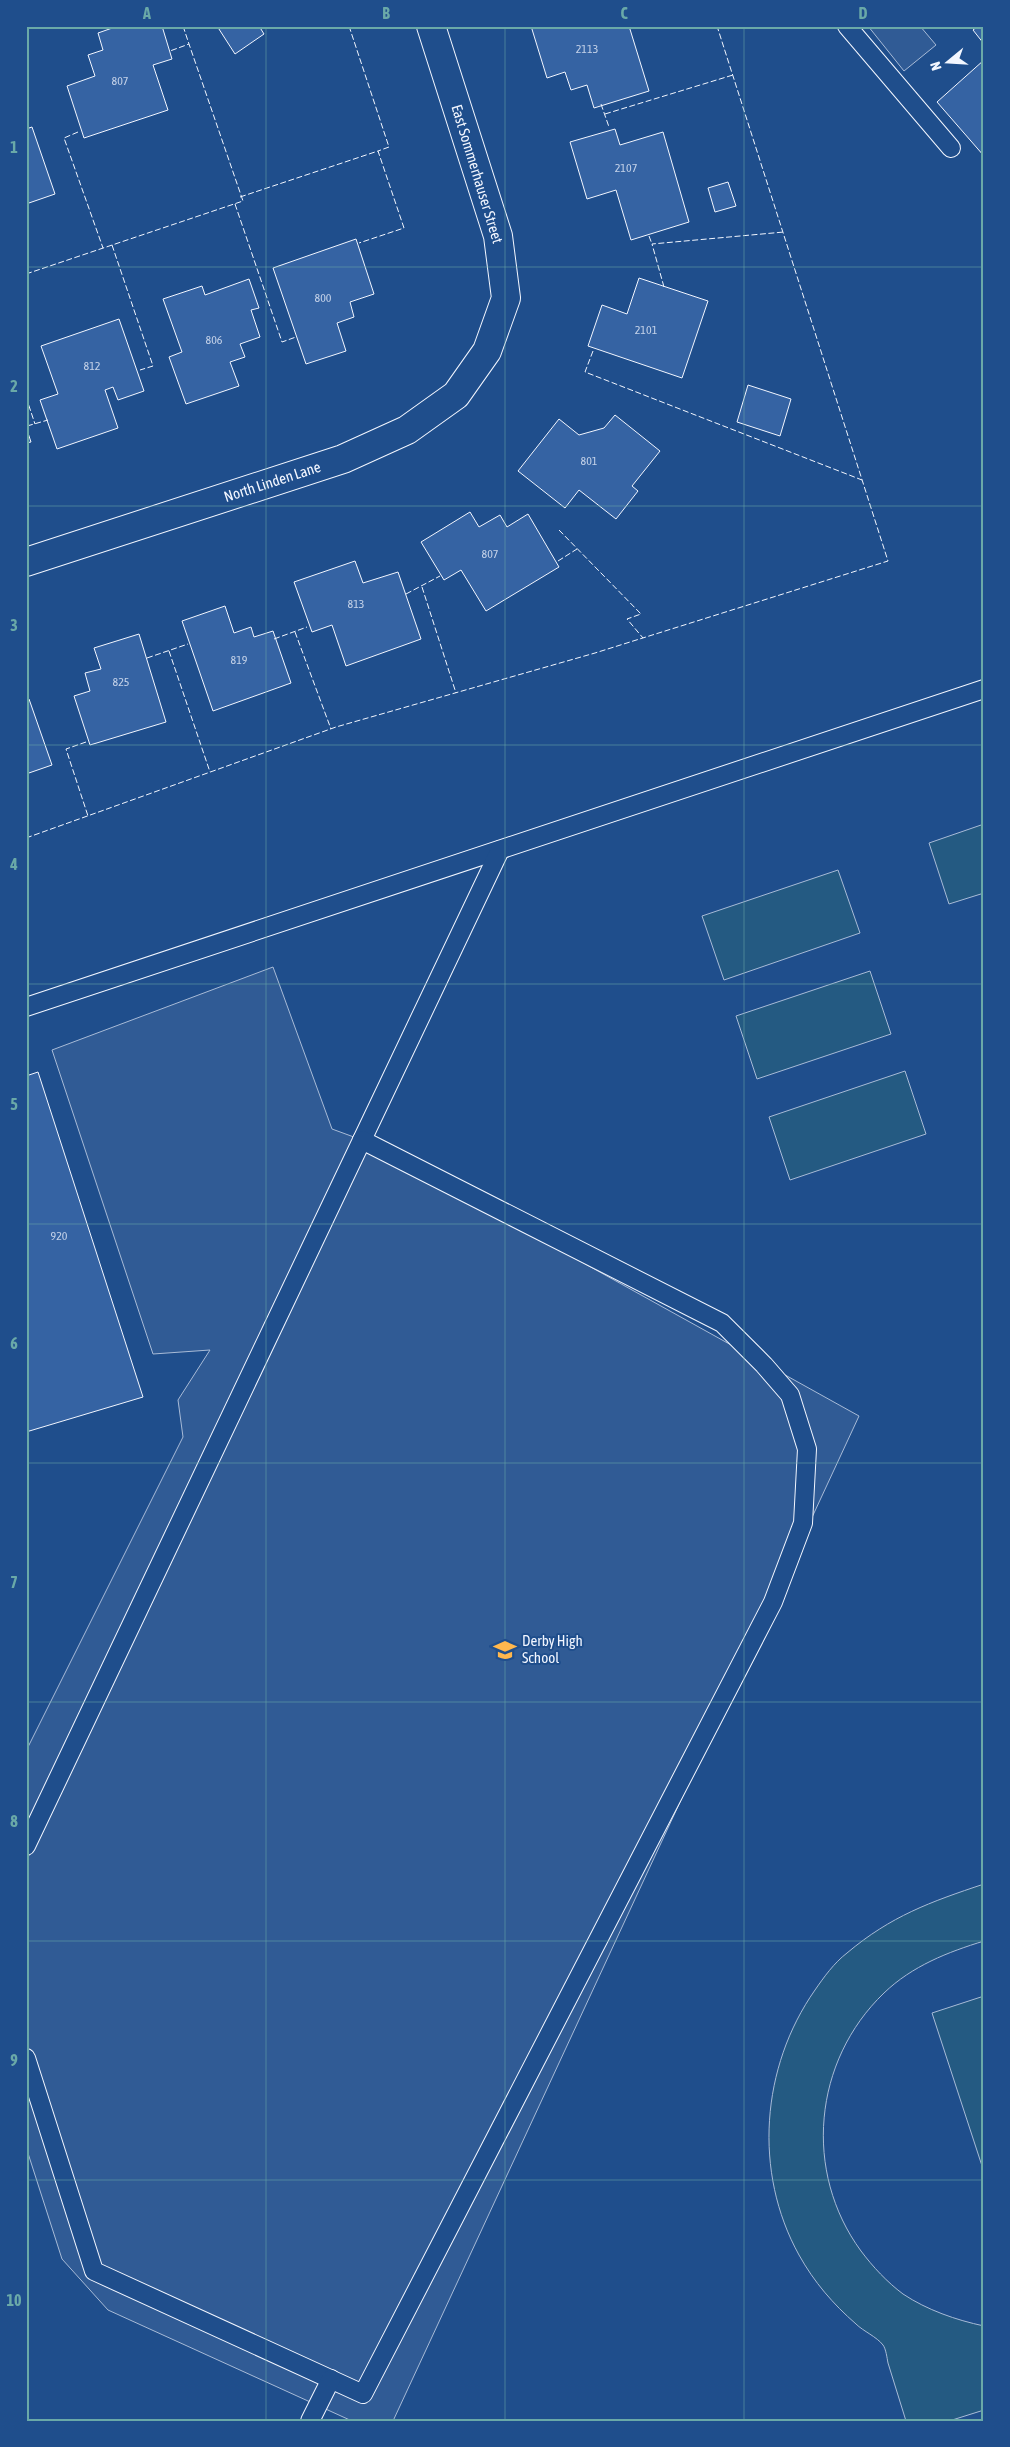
<svg xmlns="http://www.w3.org/2000/svg" width="1010" height="2447" font-family="'Asap Condensed',sans-serif">
<rect width="100%" height="100%" fill="#1f4e8c"/>
<g fill="#245a82" stroke="#a8bbd7">
<polygon points="984,824 984,893 949,904 929,843"/>
<polygon points="838,870 860,933 724,980 702,916"/>
<polygon points="870,971 891,1034 757,1079 736,1016"/>
<polygon points="905,1071 926,1134 790,1180 769,1117"/>
<path d="M984,1884V1941C948,1952 912,1966 884,1993C813,2061 803,2172 861,2251C873,2267 887,2282 903,2294C927,2310 956,2320 984,2326V2410L949,2421H906C900,2402 894,2382 888,2363C887,2358 886,2349 883,2345C877,2337 863,2331 856,2324C833,2304 814,2282 799,2255C753,2172 761,2067 815,1990C824,1977 834,1963 847,1953C891,1916 930,1902 984,1884Z"/>
<polygon points="984,1996 984,2172 932,2013"/>
</g>
<g fill="#305b95" stroke="#a8bbd7">
<polygon points="868,26 920,26 936,45 904,71"/>
<polygon points="273,967 332,1129 362,1140 859,1416 393,2421 352,2421 108,2310 62,2259 26,2147 26,1751 183,1437 178,1400 210,1350 153,1354 52,1050"/>
</g>
<g fill="#3563a3" stroke="#f2f6ff">
<polygon points="118,26 162,26 172,59 153,65 168,110 84,138 67,86 95,76 88,55 103,50 98,33"/>
<polygon points="217,26 259,26 264,34 235,54"/>
<polygon points="531,26 629,26 649,91 594,108 587,85 571,90 565,72 547,78"/>
<polygon points="978,26 984,26 984,44 973,30"/>
<polygon points="984,60 984,156 937,102"/>
<polygon points="32,127 55,194 26,204 26,129"/>
<polygon points="615,129 620,145 663,132 689,222 631,240 616,190 587,199 570,142"/>
<polygon points="728,182 736,206 715,212 708,188"/>
<polygon points="356,239 374,294 350,302 354,317 337,323 346,351 306,364 273,268"/>
<polygon points="639,278 708,301 682,378 588,346 602,305 627,314"/>
<polygon points="249,279 259,308 251,310 260,337 240,344 245,357 230,362 239,386 186,404 169,357 182,352 163,299 202,286 205,295"/>
<polygon points="119,319 144,391 118,400 113,387 105,390 118,428 57,449 40,400 58,394 41,346"/>
<polygon points="748,385 791,399 780,436 737,422"/>
<polygon points="615,415 660,451 632,486 638,491 616,519 579,490 565,508 518,471 559,419 579,435 604,428"/>
<polygon points="26,427 31,442 26,443"/>
<polygon points="470,512 479,527 500,515 507,527 528,514 559,567 486,611 461,570 444,580 421,542"/>
<polygon points="355,561 363,583 398,572 421,639 346,666 332,625 312,632 294,582"/>
<polygon points="225,606 234,633 251,627 254,637 273,631 291,683 213,711 182,621"/>
<polygon points="139,634 166,722 90,745 74,696 90,691 85,673 101,669 94,648"/>
<polygon points="29,699 52,765 26,774 26,700"/>
<polygon points="38,1072 143,1397 26,1432 26,1076"/>
</g>
<g fill="none" stroke-linecap="round" stroke-linejoin="round">
<defs>
<g id="lane">
<polyline points="847,26 951,148"/>
<polyline points="26,1007 984,689"/>
<polyline points="362,1140 500,850"/>
<polyline points="26,1846 362,1140 722,1323 764,1365 790,1395 807,1449 803,1523 773,1602 363,2394 94,2271 26,2058"/>
<polyline points="310,2421 331,2379"/>
</g>
<g id="street">
<path id="s1" d="M26,562L343,459L407,430L456,395L487,351L506,298L498,236L431,26"/>
</g>
</defs>
<use href="#lane" stroke="#f2f6ff" stroke-width="20"/>
<use href="#street" stroke="#f2f6ff" stroke-width="30"/>
<use href="#lane" stroke="#1f4e8c" stroke-width="18"/>
<use href="#street" stroke="#1f4e8c" stroke-width="28"/>
<g stroke="#f2f6ff" stroke-width="1" stroke-dasharray="6 2.5" stroke-linecap="butt">
<polyline points="183,26 189,44"/>
<polyline points="349,26 389,147 378,151"/>
<polyline points="601,104 609,127"/>
<polyline points="605,114 733,75"/>
<polyline points="78,132 64,138 103,248"/>
<polyline points="240,197 378,151 404,228 359,243"/>
<polyline points="235,204 282,342 296,337"/>
<polyline points="649,236 652,244"/>
<polyline points="112,245 153,366 140,370"/>
<polyline points="26,274 243,201 189,44 170,51"/>
<polyline points="664,287 652,244 784,232"/>
<polyline points="593,351 585,372 862,480"/>
<polyline points="26,397 35,424"/>
<polyline points="27,426 48,420"/>
<polyline points="559,530 641,614 627,619 643,638"/>
<polyline points="558,561 577,549"/>
<polyline points="422,587 456,693"/>
<polyline points="406,594 440,576"/>
<polyline points="295,632 331,729"/>
<polyline points="274,639 307,627"/>
<polyline points="169,651 210,772"/>
<polyline points="147,658 188,644"/>
<polyline points="86,742 66,749 88,816"/>
<polyline points="26,838 336,727 595,653 888,561 717,26"/>
</g>
</g>
<path fill="none" stroke="#6aa9a8" stroke-width="1" stroke-opacity="0.55" d="M266,26V2421M505,26V2421M744,26V2421M26,267H984M26,506H984M26,745H984M26,984H984M26,1224H984M26,1463H984M26,1702H984M26,1941H984M26,2180H984"/>
<defs>
<symbol id="school-bare" viewBox="-9 -9 18 18"><path d="M0-5L7-2L0 1L-7-2ZM-4 1L0 2.5L4 1V4Q0 6-4 4Z" fill="#ffb74d" stroke="#1f4e8c" stroke-width="2.5" paint-order="stroke"/></symbol>
</defs>
<g fill-rule="evenodd">
<use href="#school-bare" x="489" y="1634" width="32" height="32"/>
</g>
<g text-anchor="middle" stroke-width="4" stroke-linejoin="round" paint-order="stroke">
<g font-size="12" fill="#c3d1e8">
<text x="587" y="53">2113</text>
<text x="120" y="85">807</text>
<text x="626" y="172">2107</text>
<text x="323" y="302">800</text>
<text x="646" y="334">2101</text>
<text x="214" y="344">806</text>
<text x="92" y="370">812</text>
<text x="589" y="465">801</text>
<text x="490" y="558">807</text>
<text x="356" y="608">813</text>
<text x="239" y="664">819</text>
<text x="121" y="686">825</text>
<text x="59" y="1240">920</text>
</g>
<g font-size="15" fill="#f2f6ff" stroke="#1f4e8c">
<text transform="translate(477 174) rotate(73)" y="5">East Sommerhauser Street</text>
<text dy="5" stroke="none"><textPath href="#s1" startOffset="259">North Linden Lane</textPath></text>
</g>
<g font-size="15" fill="#f2f6ff" stroke="#1f4e8c" text-anchor="start">
<text x="522" y="1646">Derby High<tspan x="522" dy="17">School</tspan></text>
</g>
</g>
<rect width="1010" height="2447" fill="none" stroke="#1f4e8c" stroke-width="55"/>
<g transform="translate(948 62) rotate(252)" stroke="#1f4e8c" stroke-width="4" paint-order="stroke">
<path d="M0-4L9 19L0 12L-9 19Z" fill="#f2f6ff"/>
<text y="-8" font-size="14" font-weight="bold" text-anchor="middle" fill="#f2f6ff">N</text>
</g>
<rect x="28" y="28" width="954" height="2392" fill="none" stroke="#6aa9a8" stroke-width="2"/>
<g font-size="16" text-anchor="middle" font-weight="bold" fill="#6aa9a8">
<text x="147" y="19">A</text>
<text x="386" y="19">B</text>
<text x="624" y="19">C</text>
<text x="863" y="19">D</text>
<text x="14" y="153">1</text>
<text x="14" y="392">2</text>
<text x="14" y="631">3</text>
<text x="14" y="870">4</text>
<text x="14" y="1110">5</text>
<text x="14" y="1349">6</text>
<text x="14" y="1588">7</text>
<text x="14" y="1827">8</text>
<text x="14" y="2066">9</text>
<text x="14" y="2306">10</text>
</g>
</svg>
